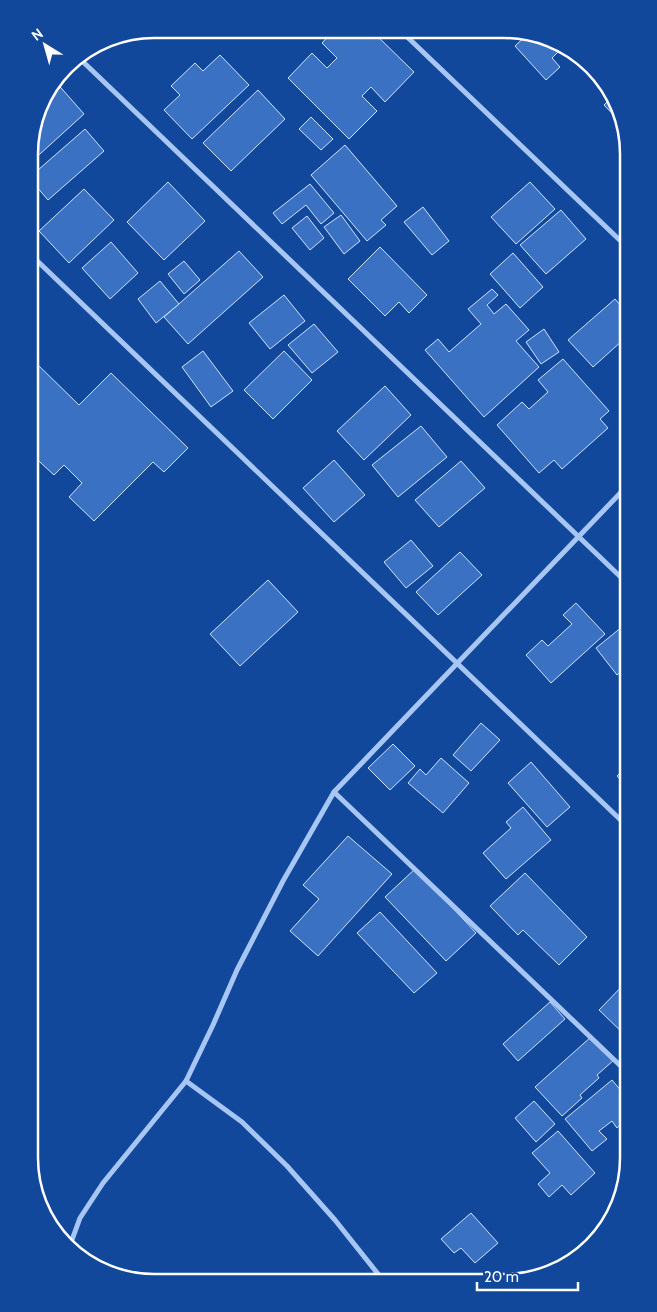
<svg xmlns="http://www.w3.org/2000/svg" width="657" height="1312" font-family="Cabin,sans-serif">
<rect width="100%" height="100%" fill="#12489c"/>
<g fill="#3b71c3" stroke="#cfe2fe">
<polygon points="334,30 371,30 414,72 385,102 371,87 362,96 377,111 349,139 288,78 312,53 327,68 337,58 322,43"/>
<polygon points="530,32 562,48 552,58 560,67 546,80 515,46"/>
<polygon points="220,55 249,85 192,139 164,110 180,95 171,86 195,63 203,71"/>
<polygon points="55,81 84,114 30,163 30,138 42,98"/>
<polygon points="258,90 285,119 231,171 203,143"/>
<polygon points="611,98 622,114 624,126 604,105"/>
<polygon points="311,117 333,139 321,150 299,129"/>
<polygon points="85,129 104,151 48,200 30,179 30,177"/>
<polygon points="345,145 397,206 381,220 386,225 367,241 311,175"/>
<polygon points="168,182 205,221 164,260 127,222"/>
<polygon points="530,182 555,209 516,244 491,217"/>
<polygon points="310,184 334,213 321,224 306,205 282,224 273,213"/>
<polygon points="84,189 114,220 69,263 39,231"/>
<polygon points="423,207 449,241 432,255 404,222"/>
<polygon points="561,210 586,239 546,274 520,245"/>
<polygon points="341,215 360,241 344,254 324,227"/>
<polygon points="307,216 324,238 310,250 292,228"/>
<polygon points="111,242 138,273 110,299 82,268"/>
<polygon points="380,247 427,295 409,313 399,302 385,316 348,279"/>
<polygon points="239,251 263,277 188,344 164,317"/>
<polygon points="513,253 543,287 520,308 490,274"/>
<polygon points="184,261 200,280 184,294 168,274"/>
<polygon points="160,281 179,304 156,323 138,299"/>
<polygon points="492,289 498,295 487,305 494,314 506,304 529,330 516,341 539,367 484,417 425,350 438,339 449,352 481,324 468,309"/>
<polygon points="284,295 305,321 270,349 249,323"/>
<polygon points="615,299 628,314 628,346 623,340 593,367 568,340"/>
<polygon points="314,324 338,352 312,373 288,345"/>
<polygon points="544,329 559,352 541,364 526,342"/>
<polygon points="203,351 233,391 211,407 182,367"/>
<polygon points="284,351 312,380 273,419 244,390"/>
<polygon points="563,359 609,411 600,419 608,428 562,469 554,460 539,473 497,425 522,402 529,409 548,392 538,380"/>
<polygon points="35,362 79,405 111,373 188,448 164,472 153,462 94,521 69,497 82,483 64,465 54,475 29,452 30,368"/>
<polygon points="385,386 411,415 364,460 337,431"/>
<polygon points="421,426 447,457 398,497 372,465"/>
<polygon points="334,460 365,495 334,522 303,488"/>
<polygon points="461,461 485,488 439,527 415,500"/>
<polygon points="411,540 433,566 406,588 384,562"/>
<polygon points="460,552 482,575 438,615 416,592"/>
<polygon points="268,580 298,612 240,666 210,634"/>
<polygon points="576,603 605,634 551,683 526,655 542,640 548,646 572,624 563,615"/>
<polygon points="628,622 628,666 617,675 596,648"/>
<polygon points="481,723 500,740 471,771 453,755"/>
<polygon points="393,744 415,766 390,790 368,768"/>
<polygon points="441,758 469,783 443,813 408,783 420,769 426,775"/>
<polygon points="531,762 570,807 547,827 508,783"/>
<polygon points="628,765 628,788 617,776"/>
<polygon points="523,807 551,840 506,879 483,853 511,828 506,822"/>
<polygon points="348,836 392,874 318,956 290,931 319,899 303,885"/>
<polygon points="416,868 476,933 446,961 385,897"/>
<polygon points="525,873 587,937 559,965 523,930 518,935 490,906"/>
<polygon points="380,912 437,973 414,993 357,933"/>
<polygon points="628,980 628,1038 599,1010"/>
<polygon points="550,1002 565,1019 518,1061 503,1044"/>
<polygon points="592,1036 614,1060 597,1075 599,1078 580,1095 582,1098 562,1116 535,1087"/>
<polygon points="612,1080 628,1099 628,1118 617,1128 612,1121 599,1131 607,1139 592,1151 565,1119"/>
<polygon points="534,1101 555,1124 536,1142 515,1118"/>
<polygon points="558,1131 595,1173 571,1195 562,1185 549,1197 538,1184 550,1173 532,1153"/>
<polygon points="471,1213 498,1243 475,1263 461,1248 454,1253 441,1239"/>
</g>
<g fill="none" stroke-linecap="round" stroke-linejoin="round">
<g stroke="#a7c6f4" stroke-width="5">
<polyline points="400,30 628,248"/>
<polyline points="77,56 628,584"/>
<polyline points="30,254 628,827"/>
<polyline points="334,792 628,1073"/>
<polyline points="186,1081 242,1122 287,1166 335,1220 382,1279"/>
<polyline points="69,1248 80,1218 103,1183 186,1081 213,1025 237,970 283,881 334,792 628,485"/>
</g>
</g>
<path d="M0 0H657V1312H0ZM154 38H504A116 116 0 0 1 620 154V1158A116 116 0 0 1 504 1274H154A116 116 0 0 1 38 1158V154A116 116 0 0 1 154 38Z" fill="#12489c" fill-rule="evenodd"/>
<path fill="none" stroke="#fff" stroke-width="2.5" d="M154 38H504A116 116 0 0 1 620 154V1158A116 116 0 0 1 504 1274H154A116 116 0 0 1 38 1158V154A116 116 0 0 1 154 38Z"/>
<g transform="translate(45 45) rotate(323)" stroke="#12489c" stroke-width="4" paint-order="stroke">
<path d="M0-4L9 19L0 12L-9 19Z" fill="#ffffff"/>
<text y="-8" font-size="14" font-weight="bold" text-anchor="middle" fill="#ffffff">N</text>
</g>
<path d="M477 1282v8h101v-8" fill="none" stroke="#ffffff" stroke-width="2.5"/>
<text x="484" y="1282" font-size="15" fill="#ffffff" stroke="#12489c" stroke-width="4" paint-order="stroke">20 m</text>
</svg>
